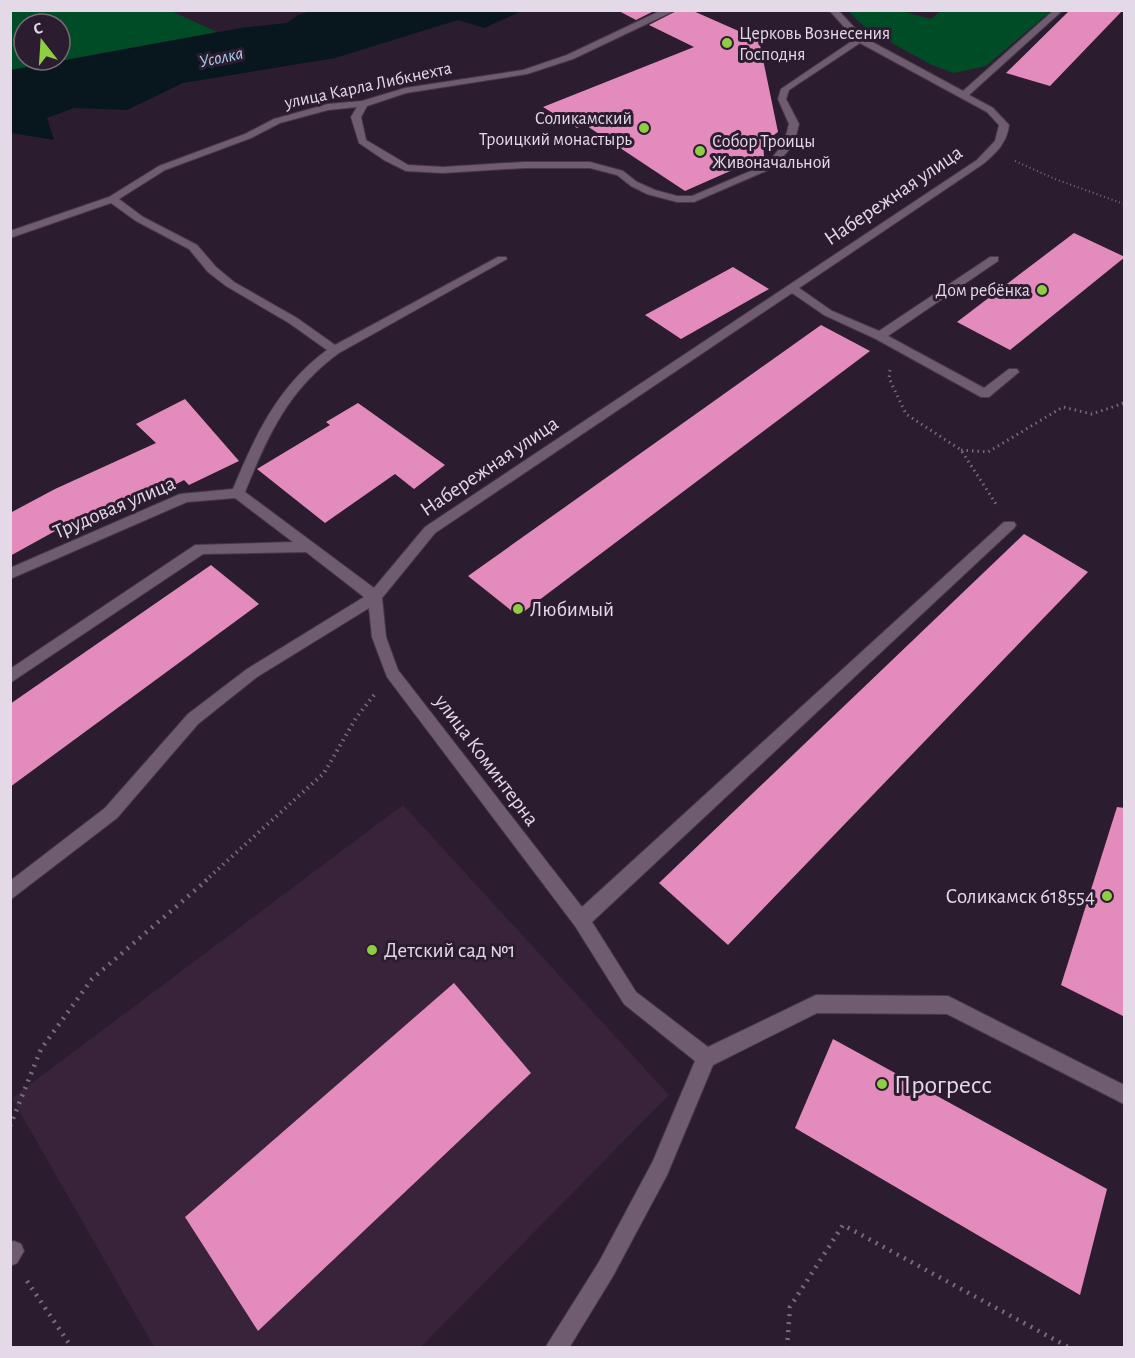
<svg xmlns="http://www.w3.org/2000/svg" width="1135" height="1358" font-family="'Alegreya Sans',sans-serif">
<rect width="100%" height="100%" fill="#2c1c2f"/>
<polygon fill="#38233b" points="403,805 669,1095 420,1348 154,1347 12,1098"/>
<g fill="#004c26" fill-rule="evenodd">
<path d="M11,11H171L217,32L11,70ZM24,24H60V60H24Z"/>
<polygon points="848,11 902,11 931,19 940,11 1051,11 986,66 954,73 932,65 868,30"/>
</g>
<polygon fill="#08161e" points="315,10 522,11 484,28 458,20 335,58 183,83 127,110 74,108 47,118 54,140 11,133 11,70 241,28 287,23 298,15"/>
<g fill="#e38bbd">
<polygon points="617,10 656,10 636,20"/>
<polygon points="678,10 691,10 759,40 778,132 763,143 764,156 685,191 584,124 577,128 543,107 694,47 649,25"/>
<polygon points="1070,10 1123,10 1050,86 1006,73"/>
<polygon points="1074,233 1125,257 1010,350 957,322"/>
<polygon points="733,267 769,289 681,339 645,315"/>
<polygon points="821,325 870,351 518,616 468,576"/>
<polygon points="185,399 239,461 189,485 184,480 167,489 161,482 88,516 86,514 10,556 10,513 55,489 156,443 136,424"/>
<polygon points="358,403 445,465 414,489 395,474 325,523 257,469 330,425 326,422"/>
<polygon points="1024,534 1088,572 728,945 659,883"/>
<polygon points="211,565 259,604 10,787 10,704"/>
<polygon points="1117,807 1125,808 1125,1017 1061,985"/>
<polygon points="454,983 531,1073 258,1331 185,1217"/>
<polygon points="833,1039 1107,1189 1080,1295 795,1128"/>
</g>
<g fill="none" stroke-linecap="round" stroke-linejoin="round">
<defs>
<g id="minor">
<path d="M662,10H676L573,59L527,74L406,93L367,106L361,117L366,140L408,165L443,167L524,162H590L623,171L637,182L655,190L677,196H692L767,164L784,143L789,124L778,99L781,89L855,39L829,10H838L863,37L963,91L1054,10H1063L969,95L993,108L1009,125C1007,143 996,153 983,164L799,288L832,311L879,331L990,257H998V261L888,336L984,388L1009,369H1017L1019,372L989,397H981L876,339L824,315L792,293L435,533L382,598L386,637L398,670L582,907L1004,522H1014L1016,525L1014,528L592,922L636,992L708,1047L816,995L948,996L1124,1085V1104L947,1014L817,1013L713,1065L667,1175L613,1276L569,1348H545L599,1262L653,1161L695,1061L624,1004L575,926L387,677L372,637L369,608L257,677L198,724L117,818L10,900V881L105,808L188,714L247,669L364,597L306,552L203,554L10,683V669L195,545L293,542L235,498L187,502L10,579V568L180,494L233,489C255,435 279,385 327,350L289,323L226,286L208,272L189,249L136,221L111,203L10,238V231L109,197L159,166L245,134L274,119L328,104L362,101L405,88L523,70L567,55ZM860,43L987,112L999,125L995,141L977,160L425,527L374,588L245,492C268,435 288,390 339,353L507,259L506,257H498L335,345L297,318L234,282L216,267L197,245L143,217L119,199L165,170L251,138L280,123L328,110L357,107L351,117L359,143L384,160L406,171L443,173L524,168H590L617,175L631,186L647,194L677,202H694L773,168L794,144L799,124L786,99L789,90Z"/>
<polygon points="14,1241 21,1244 24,1251 17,1263 10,1266 10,1242"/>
</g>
</defs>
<use href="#minor" stroke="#463948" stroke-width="2"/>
<polyline stroke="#796b7c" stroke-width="2" stroke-dasharray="1 3" stroke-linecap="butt" points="1015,161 1055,179 1124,204"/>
<g stroke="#796b7c" stroke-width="3" stroke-dasharray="1.5 4" stroke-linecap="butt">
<polyline points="890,370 889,378 906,414 961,450 996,504"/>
<polyline points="961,450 988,452 1063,407 1092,414 1124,403"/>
</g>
<polyline stroke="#796b7c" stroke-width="4" stroke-dasharray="1.5 4.5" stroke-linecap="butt" points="205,881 324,773 356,718 374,695"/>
<g stroke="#796b7c" stroke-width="4.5" stroke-dasharray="2 6" stroke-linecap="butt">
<polyline points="10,1126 41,1049 92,979 207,880"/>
<polyline points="27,1281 72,1348"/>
<polyline points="787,1348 790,1307 843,1225 1070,1348"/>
</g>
<use href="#minor" fill="#6f5c71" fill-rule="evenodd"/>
</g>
<g fill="#8fcd42" stroke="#2c1c2f" stroke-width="2">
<circle cx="727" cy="43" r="6"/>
<circle cx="644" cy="128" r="6"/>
<circle cx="700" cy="151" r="6"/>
<circle cx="1042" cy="290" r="6"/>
<circle cx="518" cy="609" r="6"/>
<circle cx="1107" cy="896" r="6"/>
<circle cx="372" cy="950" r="6"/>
<circle cx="882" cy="1084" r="6"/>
</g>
<g text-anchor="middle" stroke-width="6" stroke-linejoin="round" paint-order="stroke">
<g font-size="18" fill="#e4d9e6" stroke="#2c1c2f" text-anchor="start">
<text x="739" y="39">Церковь Вознесения<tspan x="739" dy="21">Господня</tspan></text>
<text x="632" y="124" text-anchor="end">Соликамский<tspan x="632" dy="21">Троицкий монастырь</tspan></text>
<text x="712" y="147">Собор Троицы<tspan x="712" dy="21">Живоначальной</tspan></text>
<text x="1030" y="296" text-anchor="end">Дом ребёнка</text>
</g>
<g font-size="18" font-style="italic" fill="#a6d5ef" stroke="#2c1c2f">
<text transform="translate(221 57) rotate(-12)" y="6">Усолка</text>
</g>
<g font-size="18" fill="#e4d9e6" stroke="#2c1c2f">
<text transform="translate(368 85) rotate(-12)" y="6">улица Карла Либкнехта</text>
</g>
<g font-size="21" fill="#e4d9e6" stroke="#2c1c2f">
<text transform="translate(893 195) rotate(-34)" y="7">Набережная улица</text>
<text transform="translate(489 466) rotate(-34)" y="7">Набережная улица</text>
<text transform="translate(114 507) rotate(-23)" y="7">Трудовая улица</text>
<text transform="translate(487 760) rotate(53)" y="7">улица Коминтерна</text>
</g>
<g font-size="21" fill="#e4d9e6" stroke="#2c1c2f" text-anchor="start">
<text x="530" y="616">Любимый</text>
<text x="1095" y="903" text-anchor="end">Соликамск 618554</text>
<text x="384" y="957">Детский сад №1</text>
</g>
<g font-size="26" fill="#e4d9e6" stroke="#2c1c2f" text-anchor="start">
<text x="894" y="1093">Прогресс</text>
</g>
</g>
<rect width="1135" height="1358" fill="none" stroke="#e4d9e6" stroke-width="24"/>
<g transform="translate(42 42) rotate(343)"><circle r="28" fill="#2c1c2f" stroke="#766878" stroke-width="1.5"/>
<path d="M0-4.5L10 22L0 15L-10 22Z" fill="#8fcd42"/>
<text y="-9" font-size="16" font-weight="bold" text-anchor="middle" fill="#e4d9e6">С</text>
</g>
</svg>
